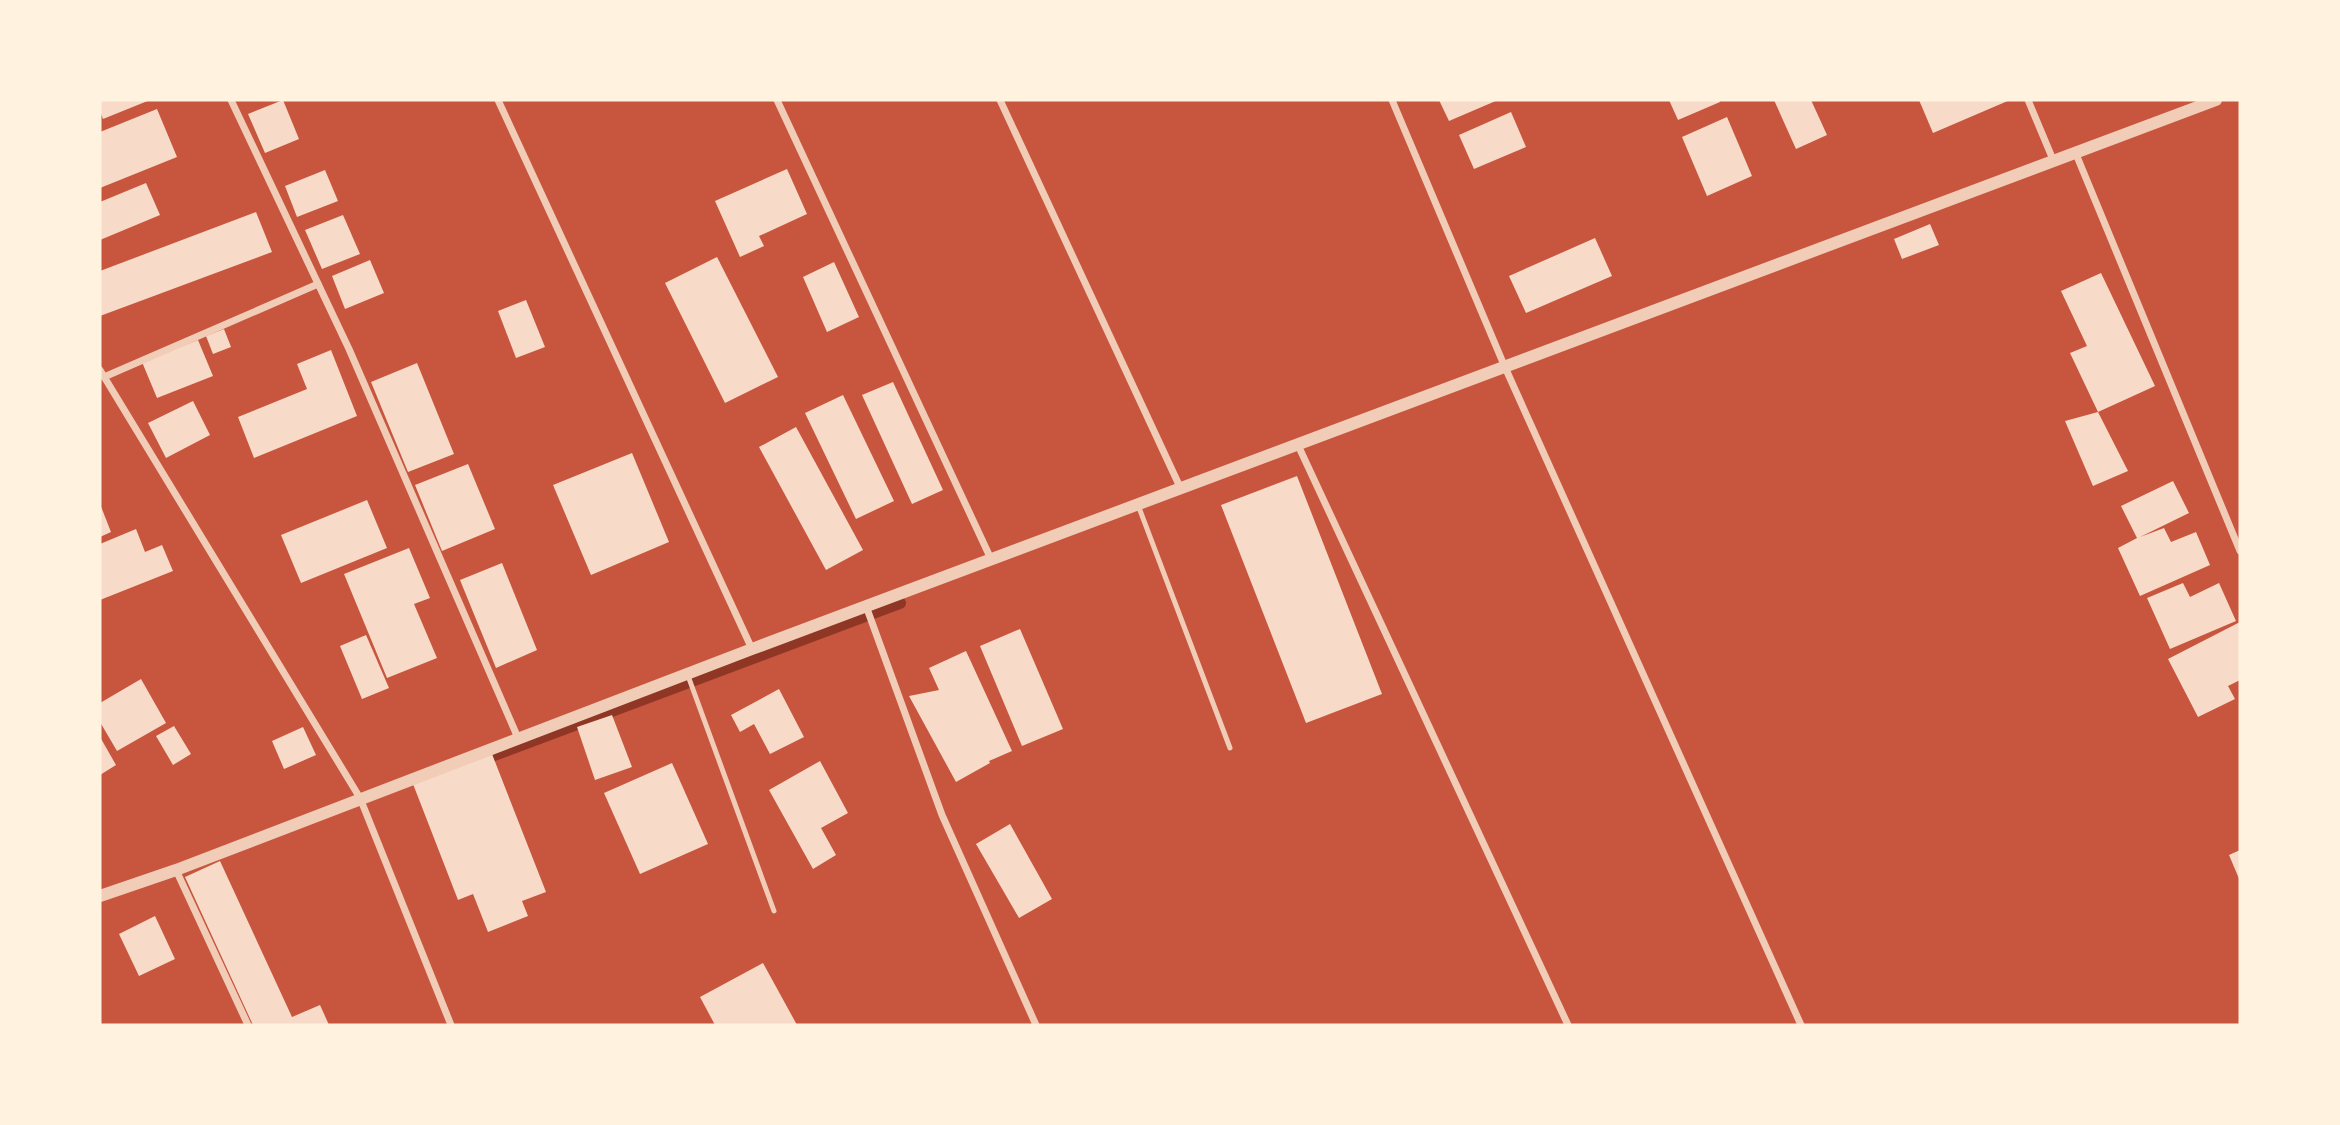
<svg xmlns="http://www.w3.org/2000/svg" width="2340" height="1125" font-family="'Asap Condensed',sans-serif">
<rect width="100%" height="100%" fill="#c8553d"/>
<g fill="none" stroke-linecap="round" stroke-linejoin="round">
<polyline stroke="#8f3625" stroke-width="12" points="478,761 900,603"/>
</g>
<g fill="#f7dbc8">
<polygon points="100,100 150,100 103,119 100,111"/>
<polygon points="283,100 299,139 265,153 248,114"/>
<polygon points="1439,100 1498,100 1449,121"/>
<polygon points="1669,100 1719,100 1720,102 1678,120"/>
<polygon points="1774,100 1811,100 1827,135 1796,149"/>
<polygon points="1919,100 2010,100 1933,133"/>
<polygon points="157,109 177,157 100,188 100,132"/>
<polygon points="1511,112 1526,147 1474,169 1459,135"/>
<polygon points="1727,117 1752,176 1707,196 1682,137"/>
<polygon points="787,169 807,214 759,236 764,246 740,257 715,201"/>
<polygon points="325,170 338,201 297,217 285,186"/>
<polygon points="146,183 160,215 100,240 100,202"/>
<polygon points="256,212 272,252 100,316 100,271"/>
<polygon points="343,215 360,254 322,269 305,230"/>
<polygon points="1930,224 1939,245 1902,259 1894,239"/>
<polygon points="1595,238 1612,276 1526,313 1509,276"/>
<polygon points="717,257 778,377 725,403 665,283"/>
<polygon points="370,260 384,293 345,309 332,276"/>
<polygon points="834,262 859,317 827,332 803,277"/>
<polygon points="2101,273 2155,386 2098,412 2070,353 2087,346 2061,291"/>
<polygon points="526,300 545,347 516,358 498,311"/>
<polygon points="224,329 231,347 213,354 206,336"/>
<polygon points="198,340 213,376 157,398 142,362"/>
<polygon points="331,350 357,416 254,458 238,417 307,389 297,364"/>
<polygon points="417,363 454,454 408,472 371,382"/>
<polygon points="893,382 943,490 912,504 862,395"/>
<polygon points="843,395 894,501 856,519 805,413"/>
<polygon points="193,401 210,435 166,458 148,423"/>
<polygon points="2098,412 2128,471 2093,486 2065,421"/>
<polygon points="796,427 863,550 826,570 759,447"/>
<polygon points="632,453 669,542 591,575 553,485"/>
<polygon points="468,464 495,529 442,551 415,485"/>
<polygon points="1297,476 1382,694 1306,723 1221,505"/>
<polygon points="2173,481 2189,513 2140,537 2164,528 2171,542 2196,532 2210,565 2140,596 2118,548 2137,538 2121,506"/>
<polygon points="367,500 387,548 301,583 281,535"/>
<polygon points="100,504 111,532 100,537"/>
<polygon points="136,529 145,552 162,545 173,571 100,600 100,544"/>
<polygon points="409,548 430,598 414,604 437,658 387,678 344,574"/>
<polygon points="502,563 537,650 496,668 460,580"/>
<polygon points="2183,583 2190,597 2219,583 2236,621 2170,649 2147,598"/>
<polygon points="2240,622 2240,680 2228,686 2235,699 2198,717 2168,659"/>
<polygon points="1020,629 1063,729 1022,746 980,646"/>
<polygon points="366,635 389,688 362,699 340,646"/>
<polygon points="966,651 1012,751 989,761 990,763 956,782 909,696 939,690 929,668"/>
<polygon points="141,679 166,723 117,751 100,722 100,703"/>
<polygon points="779,689 804,737 770,754 754,724 740,732 731,715"/>
<polygon points="612,715 632,767 595,780 577,727"/>
<polygon points="174,726 191,754 173,765 156,736"/>
<polygon points="303,727 316,755 284,769 272,741"/>
<polygon points="100,737 116,765 100,775"/>
<polygon points="492,754 546,892 522,901 528,916 488,932 473,894 458,900 413,784"/>
<polygon points="820,761 848,813 821,828 836,855 813,869 769,790"/>
<polygon points="672,763 708,844 640,874 604,793"/>
<polygon points="1010,824 1052,899 1019,918 976,844"/>
<polygon points="2240,850 2240,881 2229,855"/>
<polygon points="220,861 292,1017 320,1005 329,1025 253,1025 185,877"/>
<polygon points="155,916 175,959 139,976 119,934"/>
<polygon points="763,963 797,1025 715,1025 700,997"/>
</g>
<g fill="none" stroke-linecap="round" stroke-linejoin="round">
<g stroke="#f1ccb7" stroke-width="5">
<polyline points="1138,505 1230,748"/>
<polyline points="687,673 774,911"/>
</g>
<g stroke="#f1ccb7" stroke-width="7">
<polyline points="231,100 349,349 518,738"/>
<polyline points="498,100 752,649"/>
<polyline points="777,100 991,559"/>
<polyline points="1000,100 1180,487"/>
<polyline points="1392,100 1504,365 1801,1025"/>
<polyline points="2028,100 2054,162"/>
<polyline points="2076,154 2240,551"/>
<polyline points="100,370 360,798 451,1025"/>
<polyline points="104,377 318,284"/>
<polyline points="1297,443 1568,1025"/>
<polyline points="866,606 942,815 1036,1025"/>
<polyline points="176,870 248,1025"/>
</g>
<polyline stroke="#f1ccb7" stroke-width="12" points="100,896 176,870 752,649 2216,100"/>
</g>
<rect width="2340" height="1125" fill="none" stroke="#fff3e0" stroke-width="203"/>
</svg>
